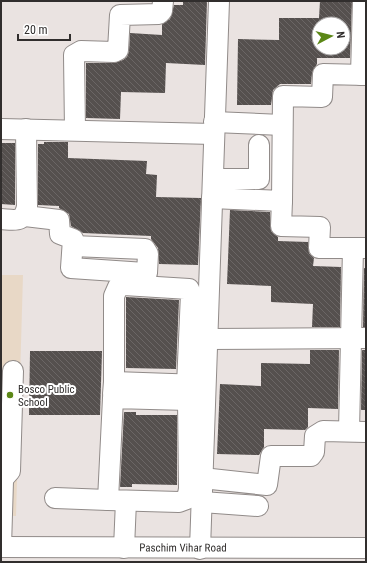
<svg xmlns="http://www.w3.org/2000/svg" width="367" height="563" font-family="'Roboto Condensed',sans-serif">
<defs>
<pattern id="building-back-hatch" width="6" height="6" patternUnits="userSpaceOnUse"><rect width="6" height="6" fill="#55504e"/><path d="M-1 5l2 2M0 0l6 6M5-1l2 2" fill="none" stroke="#6b6665"/></pattern>
</defs>
<rect width="100%" height="100%" fill="#eae3e1"/>
<polygon fill="#e8d8c6" points="1,275 23,275 16,516 1,515"/>
<g fill="url(#building-back-hatch)" fill-rule="evenodd">
<polygon points="183,1 207,1 205,65 166,63 165,93 121,92 120,119 86,118 86,63 114,63 123,60 127,57 129,51 130,33 162,35 162,24 170,19 174,5 183,5"/>
<path d="M320,1H352L350,58H317V64L312,73L311,84H280L273,90L271,105H237L238,39L279,40V18H319ZM319,24H343V48H319Z"/>
<polygon points="44,142 68,142 68,158 147,161 146,174 157,175 156,197 201,198 198,265 159,264 158,248 151,239 151,236 83,233 71,226 69,214 59,208 59,206 38,205 38,144 44,144"/>
<polygon points="1,143 15,143 15,205 1,204"/>
<polygon points="230,210 270,212 271,231 278,237 278,241 308,242 309,253 314,258 313,266 341,267 340,327 312,327 313,304 271,302 271,286 227,284"/>
<polygon points="364,268 366,268 366,327 363,327"/>
<polygon points="126,297 179,300 176,369 126,368"/>
<polygon points="310,350 339,350 338,409 308,408 308,427 305,430 264,429 264,447 259,455 217,454 220,384 261,386 261,363 310,364"/>
<polygon points="362,350 366,350 366,410 361,410"/>
<polygon points="30,351 102,351 100,415 29,415"/>
<polygon points="124,412 136,412 136,415 177,415 177,485 132,484 132,487 120,487"/>
</g>
<g fill="none" stroke-linecap="round" stroke-linejoin="round">
<defs>
<g id="minor">
<polyline points="361,75 363,1"/>
<polyline points="214,122 282,125"/>
<polyline points="1,129 214,134"/>
<polyline points="75,130 74,55 81,51 114,52 118,50 120,15 159,14 162,11 163,1"/>
<polyline points="213,179 259,179 259,145"/>
<polyline points="212,198 282,201 283,96 322,97 323,74 366,75"/>
<polyline points="282,201 281,226 320,227 319,248 366,248"/>
<polyline points="25,216 59,220 60,234 73,239 71,268 145,273"/>
<path d="M1,219C16,220 23,223 27,207L26,129"/>
<polyline points="73,246 145,249 148,254 147,273"/>
<polyline points="207,339 366,338"/>
<polyline points="114,382 114,296 118,287 124,285 189,289 191,294 187,385"/>
<polyline points="113,394 114,382 200,385"/>
<polyline points="188,400 189,489 187,499 179,502 108,500 113,398 188,400 191,400"/>
<polyline points="349,431 353,248"/>
<polyline points="202,478 267,485 271,456 311,456 314,452 315,436 323,431 366,432"/>
<polyline points="1,481 10,471 13,371"/>
<polyline points="55,498 108,500"/>
<polyline points="202,502 258,506"/>
<path id="s1" d="M1,547L366,548"/>
<polyline points="1,547 3,481"/>
<polyline points="124,548 126,501"/>
<polyline points="200,549 219,1"/>
</g>
</defs>
<use href="#minor" stroke="#918b89" stroke-width="22"/>
<use href="#minor" stroke="#fff" stroke-width="20"/>
</g>
<circle fill="#5b8716" stroke="#fff" stroke-width="1.5" cx="10" cy="395" r="4"/>
<g text-anchor="middle" stroke-width="4" stroke-linejoin="round" paint-order="stroke">
<g font-size="11" fill="#312e2d" stroke="#fff" text-anchor="start">
<text x="18" y="393">Bosco Public<tspan x="18" dy="13">School</tspan></text>
</g>
<g font-size="11" fill="#312e2d" stroke="#fff">
<text dy="4" stroke="none"><textPath href="#s1" startOffset="182">Paschim Vihar Road</textPath></text>
</g>
</g>
<rect width="367" height="563" fill="none" stroke="#312e2d" stroke-width="4"/>
<g transform="translate(331 36) rotate(83)"><circle r="19" fill="#ffffff" stroke="#adabab"/>
<path d="M0-3L7 15L0 10L-7 15Z" fill="#5b8716"/>
<text y="-6" font-size="11" font-weight="bold" text-anchor="middle" fill="#312e2d">N</text>
</g>
<path d="M18 34v6h52v-6" fill="none" stroke="#312e2d" stroke-width="2"/>
<text x="24" y="34" font-size="12" fill="#312e2d" stroke="#ffffff" stroke-width="3" paint-order="stroke">20 m</text>
</svg>
